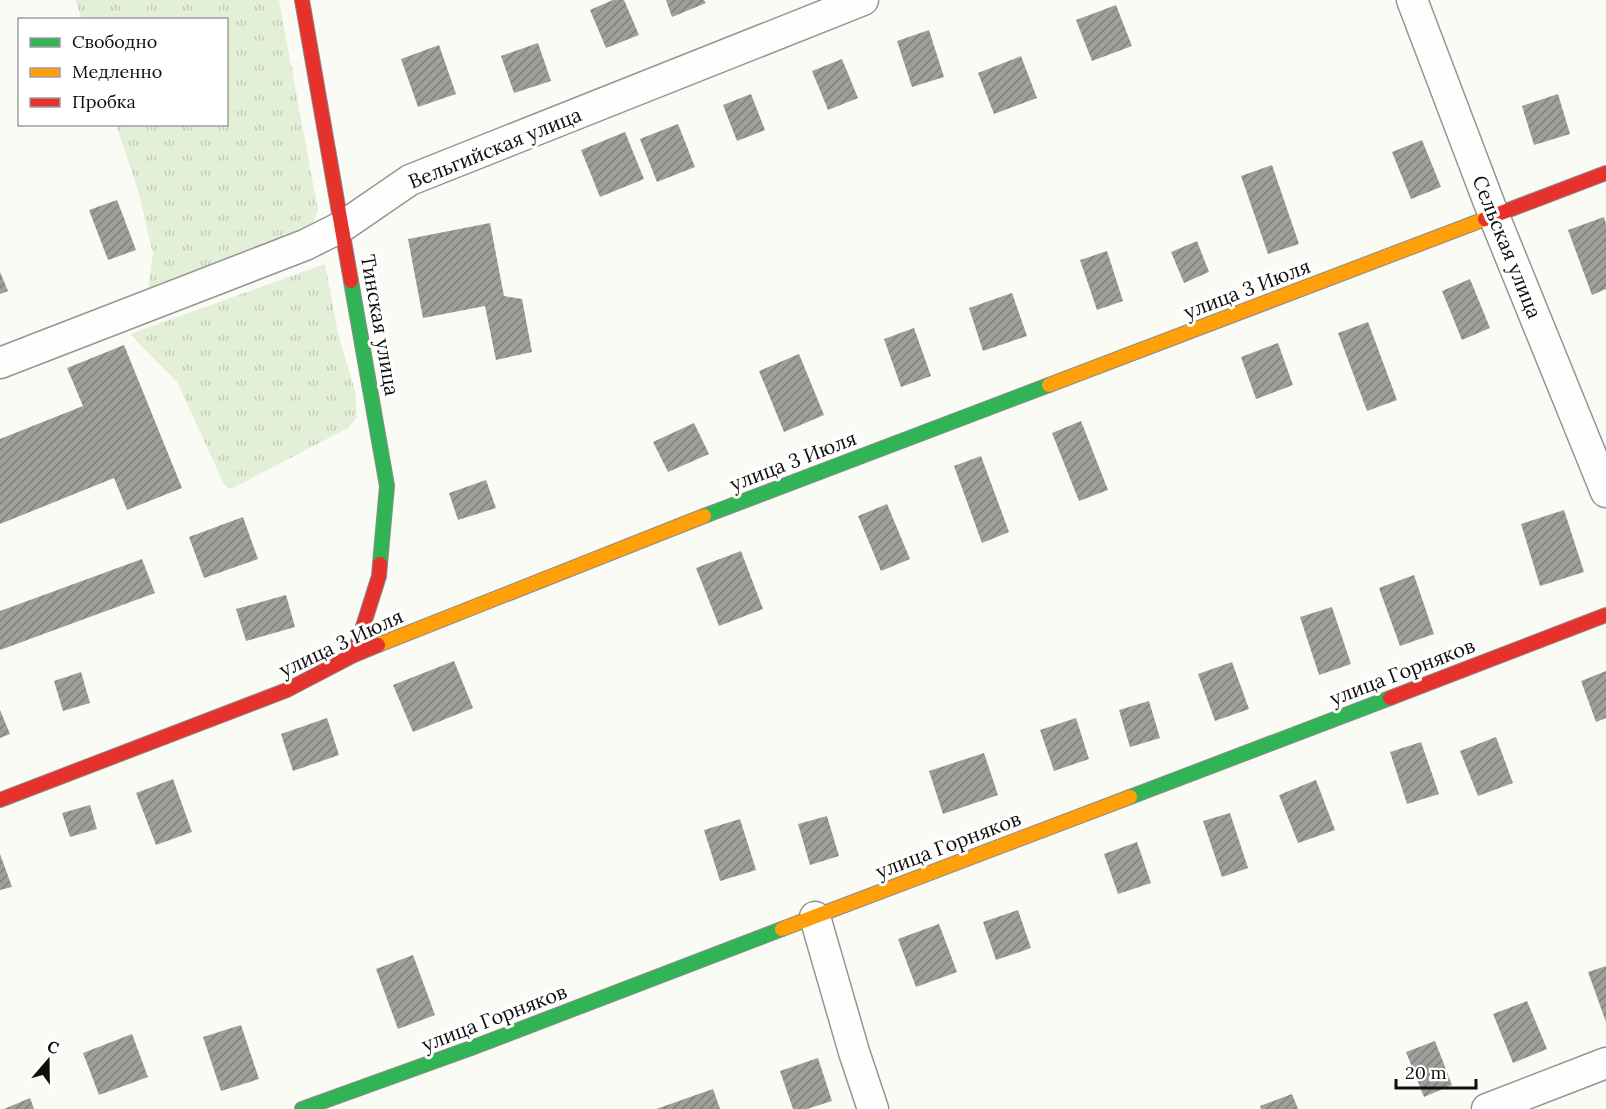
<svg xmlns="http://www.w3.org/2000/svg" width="1606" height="1109" font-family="Lora,serif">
<defs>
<pattern id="grass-tufts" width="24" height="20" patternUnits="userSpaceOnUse" patternTransform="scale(1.5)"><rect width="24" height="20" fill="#e4efd8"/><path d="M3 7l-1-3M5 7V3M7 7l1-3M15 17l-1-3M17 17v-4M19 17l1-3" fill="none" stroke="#c2ccb8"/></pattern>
<pattern id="building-hatch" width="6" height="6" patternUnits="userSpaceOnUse" patternTransform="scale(1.5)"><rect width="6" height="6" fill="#9f9e9b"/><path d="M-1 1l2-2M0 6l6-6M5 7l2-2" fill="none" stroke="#807f7d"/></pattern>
</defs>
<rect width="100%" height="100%" fill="#fbfbf6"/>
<g fill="url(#grass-tufts)">
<polygon points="75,0 279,0 318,210 310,231 147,294 153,254 138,190 116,125 226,124 226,20 82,19"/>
<polygon points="325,264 338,333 355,391 357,417 348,428 231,489 224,484 177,382 130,334"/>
</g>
<g fill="url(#building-hatch)">
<polygon points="613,0 624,0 639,35 606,48 590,10"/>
<polygon points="666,0 704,0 706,3 672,17"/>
<polygon points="1116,5 1132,46 1092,61 1076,20"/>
<polygon points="929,30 944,77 912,87 897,41"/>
<polygon points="538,43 551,81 514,93 501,56"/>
<polygon points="439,45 456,94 418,107 401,59"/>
<polygon points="1021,56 1037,98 994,114 978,73"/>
<polygon points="842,59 858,98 828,110 812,71"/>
<polygon points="751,94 765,130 737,141 723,105"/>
<polygon points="1558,94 1570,134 1534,145 1522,106"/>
<polygon points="678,124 695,167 657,182 640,139"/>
<polygon points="625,132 644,179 600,197 581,150"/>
<polygon points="1422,140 1441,187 1411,199 1392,152"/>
<polygon points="1272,165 1299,244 1268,254 1241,176"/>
<polygon points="117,200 136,250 108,260 89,210"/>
<polygon points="1604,217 1606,224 1606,289 1592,295 1568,230"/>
<polygon points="490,223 504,296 522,299 532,352 496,360 485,306 423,318 408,239"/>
<polygon points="1197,241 1209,272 1184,283 1171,252"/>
<polygon points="1107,251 1123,301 1097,310 1080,260"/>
<polygon points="0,272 8,291 0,294"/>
<polygon points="1470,279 1490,328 1462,340 1442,291"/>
<polygon points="1012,293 1027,336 983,351 969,308"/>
<polygon points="1368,322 1397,400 1367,411 1338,333"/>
<polygon points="914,328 931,376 901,387 884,339"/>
<polygon points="1278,343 1293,385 1256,399 1241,357"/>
<polygon points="124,345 182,488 127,510 114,478 0,524 0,439 83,406 67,368"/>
<polygon points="799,354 824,415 784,432 759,371"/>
<polygon points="1081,421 1108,490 1079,501 1052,433"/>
<polygon points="694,423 709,454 668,472 653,442"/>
<polygon points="981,456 1009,532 982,543 954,466"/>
<polygon points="486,480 496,508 458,520 449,493"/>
<polygon points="887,504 910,559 881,571 858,516"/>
<polygon points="1564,510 1584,572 1540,586 1521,524"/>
<polygon points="243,517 258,559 204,578 189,537"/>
<polygon points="741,551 763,609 719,626 696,568"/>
<polygon points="142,559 155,593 0,650 0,611"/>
<polygon points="1414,575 1434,634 1400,646 1379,588"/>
<polygon points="286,595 295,627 246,641 236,609"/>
<polygon points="1332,607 1351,664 1319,675 1300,617"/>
<polygon points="454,661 473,708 413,732 393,685"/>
<polygon points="1232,662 1249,709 1215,721 1198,674"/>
<polygon points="1606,671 1606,718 1596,722 1581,681"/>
<polygon points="81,672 90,703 63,711 54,681"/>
<polygon points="1149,701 1160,738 1130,747 1119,710"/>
<polygon points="0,710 10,734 0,738"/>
<polygon points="327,718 339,755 293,771 281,734"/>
<polygon points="1076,718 1089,759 1054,771 1040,730"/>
<polygon points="1496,737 1513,783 1478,796 1460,751"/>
<polygon points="1421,742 1439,794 1407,804 1390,752"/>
<polygon points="984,753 998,795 943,814 929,771"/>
<polygon points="173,779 192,832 156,845 136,793"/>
<polygon points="1316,780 1335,830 1298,843 1279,795"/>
<polygon points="90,805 97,829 70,837 62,813"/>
<polygon points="1230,813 1248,868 1222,877 1203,821"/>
<polygon points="827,816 839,856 810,865 798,824"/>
<polygon points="740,819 756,870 720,881 704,830"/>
<polygon points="1137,842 1151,883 1118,894 1104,854"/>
<polygon points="0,854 12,887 0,890"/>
<polygon points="1018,910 1031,948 996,960 983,922"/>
<polygon points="939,924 957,972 916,987 898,939"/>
<polygon points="413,955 435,1015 398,1029 376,969"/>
<polygon points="1606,966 1606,1022 1588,972"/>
<polygon points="1527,1001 1547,1049 1513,1063 1493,1014"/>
<polygon points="241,1025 259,1079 221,1091 203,1037"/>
<polygon points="132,1034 148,1077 99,1095 83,1053"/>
<polygon points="1435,1041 1452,1085 1424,1097 1406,1052"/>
<polygon points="818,1058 832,1101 807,1109 793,1109 780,1071"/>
<polygon points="713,1089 720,1109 656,1109"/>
<polygon points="1292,1094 1298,1109 1261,1109 1260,1106"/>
<polygon points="30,1098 34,1109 4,1109"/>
</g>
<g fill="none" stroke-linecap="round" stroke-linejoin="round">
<defs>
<g id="street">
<polyline points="1412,0 1494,216 1606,492"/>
<polyline points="0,363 305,245 343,226 410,180 863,0"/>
<polyline points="815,917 854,1052 873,1109"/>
<polyline points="1487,1109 1606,1063"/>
</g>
<g id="fast">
<polyline points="351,281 387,486 380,564"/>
<polyline points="704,516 1049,385"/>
<polyline points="1130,797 1390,698"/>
<polyline points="302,1109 474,1047 782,929"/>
</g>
<g id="slow">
<polyline points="1049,385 1485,219"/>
<polyline points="378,645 704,516"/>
<polyline points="782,929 1130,797"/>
</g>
<g id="jam">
<polyline points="302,0 351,281"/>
<polyline points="1485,219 1606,173"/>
<polyline points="354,655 379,576 380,564"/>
<polyline points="1390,698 1606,615"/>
<polyline points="0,800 287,690 354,655 378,645"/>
</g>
</defs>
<use href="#street" stroke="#959593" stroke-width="33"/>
<use href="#fast" stroke="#8c8c8a" stroke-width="16"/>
<use href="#slow" stroke="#8c8c8a" stroke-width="16"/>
<use href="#jam" stroke="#8c8c8a" stroke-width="16"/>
<use href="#street" stroke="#fefefe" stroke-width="30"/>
<use href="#fast" stroke="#30b455" stroke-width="14"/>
<use href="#slow" stroke="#ff9f0a" stroke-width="14"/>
<use href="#jam" stroke="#e5322d" stroke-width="14"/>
</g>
<g text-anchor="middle" stroke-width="6" stroke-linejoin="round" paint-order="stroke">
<g font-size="20" fill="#0f0f0f" stroke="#fff">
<text transform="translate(495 148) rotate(-22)" y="7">Вельгийская улица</text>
<text transform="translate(1507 247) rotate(68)" y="7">Сельская улица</text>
<text transform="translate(1247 289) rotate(-21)" y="7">улица 3 Июля</text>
<text transform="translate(380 325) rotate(80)" y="7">Тинская улица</text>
<text transform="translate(793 461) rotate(-21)" y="7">улица 3 Июля</text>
<text transform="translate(341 643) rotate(-25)" y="7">улица 3 Июля</text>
<text transform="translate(1402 672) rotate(-21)" y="7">улица Горняков</text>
<text transform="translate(948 845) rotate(-21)" y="7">улица Горняков</text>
<text transform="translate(494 1018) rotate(-21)" y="7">улица Горняков</text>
</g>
</g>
<rect x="18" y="18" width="210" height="108" fill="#ffffff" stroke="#9f9f9f" stroke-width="1.5"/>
<rect x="30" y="38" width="30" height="9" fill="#30b455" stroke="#9f9f9f" stroke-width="1.5"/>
<text x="72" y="48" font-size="18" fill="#0f0f0f">Свободно</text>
<rect x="30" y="68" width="30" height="9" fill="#ff9f0a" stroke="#9f9f9f" stroke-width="1.5"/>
<text x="72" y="78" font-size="18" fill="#0f0f0f">Медленно</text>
<rect x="30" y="98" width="30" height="9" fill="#e5322d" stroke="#9f9f9f" stroke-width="1.5"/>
<text x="72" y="108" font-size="18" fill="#0f0f0f">Пробка</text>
<g transform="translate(48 1061) rotate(20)" stroke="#ffffff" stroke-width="4.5" paint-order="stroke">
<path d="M0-4.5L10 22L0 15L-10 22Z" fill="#0f0f0f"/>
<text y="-9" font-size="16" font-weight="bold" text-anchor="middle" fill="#0f0f0f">С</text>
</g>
<path d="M1396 1079v9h80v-9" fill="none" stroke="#0f0f0f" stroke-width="3"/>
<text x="1405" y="1079" font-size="18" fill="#0f0f0f" stroke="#ffffff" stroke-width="4.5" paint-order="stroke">20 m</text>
</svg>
